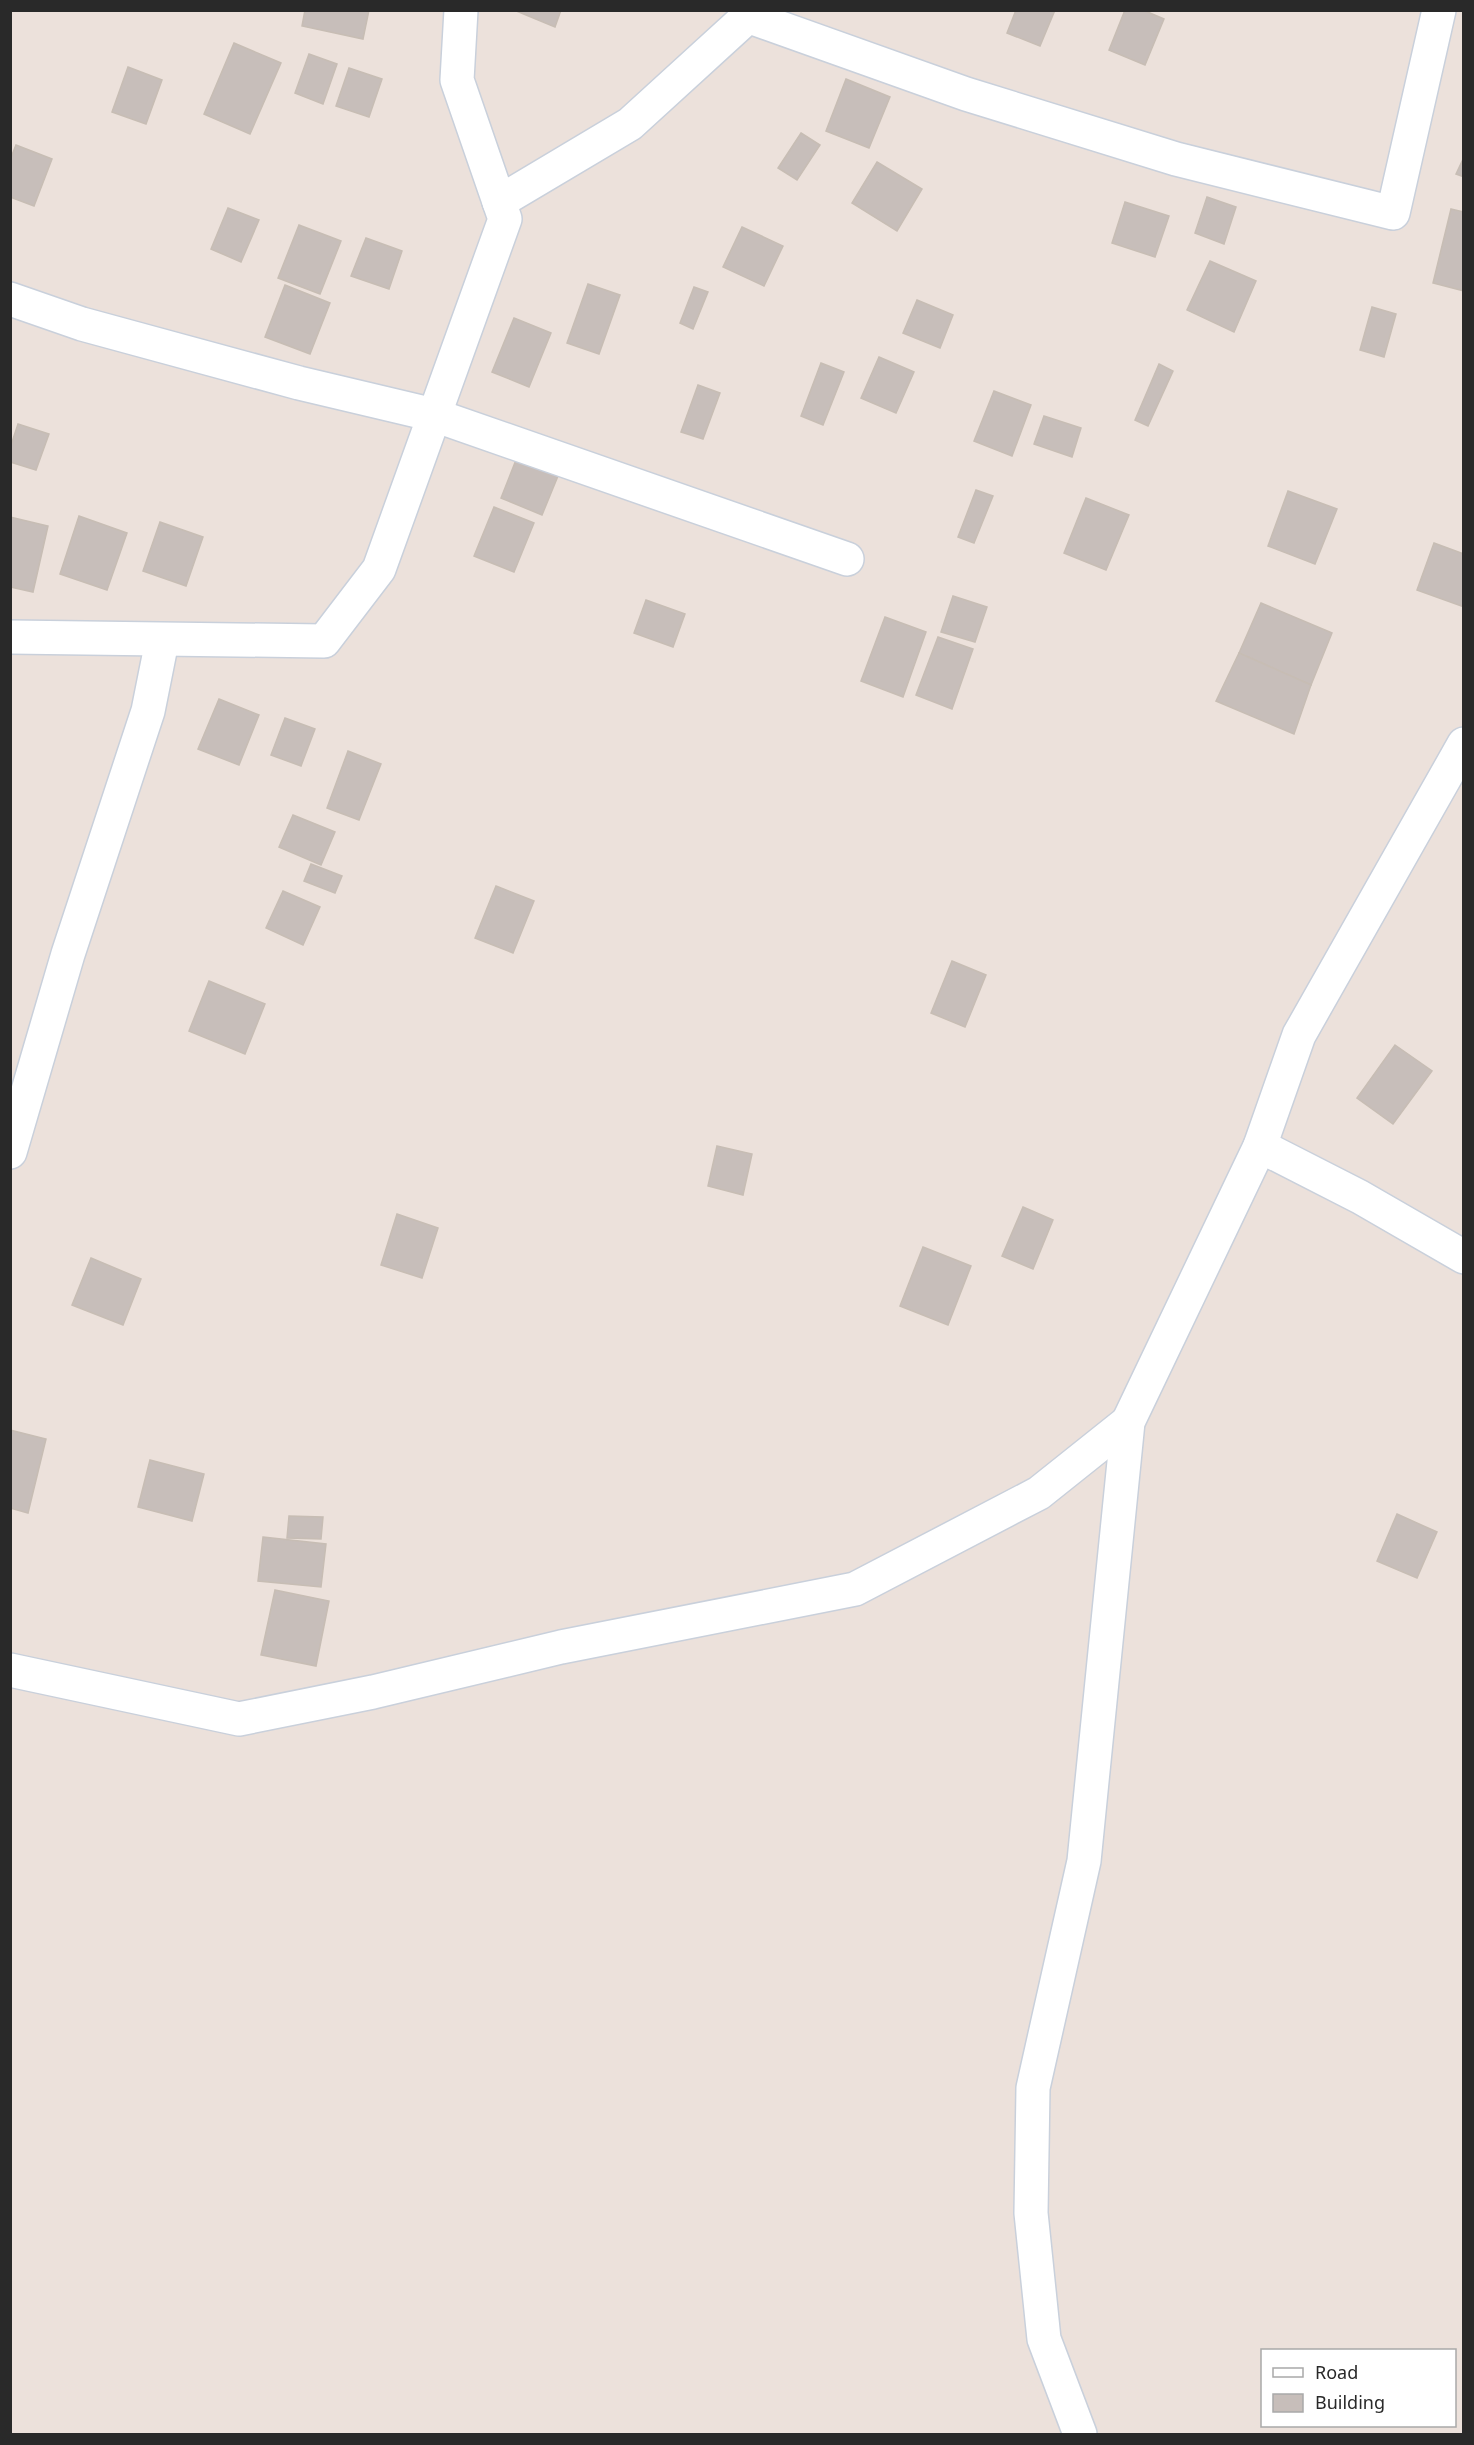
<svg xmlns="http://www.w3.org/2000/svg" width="1474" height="2445" font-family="'Noto Sans',sans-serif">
<rect width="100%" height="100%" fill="#ece1db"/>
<g fill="#c7beba" stroke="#c7bdb4" stroke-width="1.5">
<polygon points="305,10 369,10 363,39 302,26"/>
<polygon points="514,10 561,10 555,27"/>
<polygon points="1016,10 1055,10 1040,46 1007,33"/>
<polygon points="1125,10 1143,10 1164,19 1145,65 1109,50"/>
<polygon points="234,43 281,63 250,134 204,114"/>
<polygon points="309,54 337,64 323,104 295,93"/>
<polygon points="128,67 162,80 146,124 112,112"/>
<polygon points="349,68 382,79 369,117 336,106"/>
<polygon points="846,79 890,97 869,148 826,131"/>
<polygon points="801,133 820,145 797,180 778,168"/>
<polygon points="16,145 52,159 34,206 10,197 10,160"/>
<polygon points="1464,157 1464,177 1456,174"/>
<polygon points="877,162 922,189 897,231 852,203"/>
<polygon points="1207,197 1236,207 1224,244 1195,233"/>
<polygon points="1125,202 1169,216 1155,257 1112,243"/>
<polygon points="228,208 259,220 241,262 211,249"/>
<polygon points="1451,209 1464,212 1464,291 1433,283"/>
<polygon points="299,225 341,241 320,294 278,278"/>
<polygon points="742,227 783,246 764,286 723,267"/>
<polygon points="366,238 402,251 389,289 351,276"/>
<polygon points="1210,261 1256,281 1234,332 1187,310"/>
<polygon points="588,284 620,295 599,354 567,343"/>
<polygon points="285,285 330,303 310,354 265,337"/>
<polygon points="694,287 708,292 693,329 680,323"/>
<polygon points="917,300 953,315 940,348 903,333"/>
<polygon points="1372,307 1396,314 1384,357 1360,350"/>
<polygon points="514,318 551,333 529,387 492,372"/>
<polygon points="879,357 914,372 896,413 861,398"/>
<polygon points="821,363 844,372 823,425 801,416"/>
<polygon points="1159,364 1173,371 1148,426 1135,420"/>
<polygon points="698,385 720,393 703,439 681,432"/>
<polygon points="994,391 1031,405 1012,456 974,441"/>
<polygon points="1044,416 1081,428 1072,457 1034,444"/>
<polygon points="18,424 49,434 36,470 10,462 10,448"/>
<polygon points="516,460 558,476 542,515 501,498"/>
<polygon points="976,490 993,496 974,543 958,537"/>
<polygon points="1288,491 1337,509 1315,564 1268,546"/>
<polygon points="1086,498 1129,515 1106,570 1064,553"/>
<polygon points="494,507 534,523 514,572 474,556"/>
<polygon points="79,516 127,533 107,590 60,574"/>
<polygon points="10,517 48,526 33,592 10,587"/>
<polygon points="160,522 203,537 186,586 143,571"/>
<polygon points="1434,543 1464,554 1464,607 1417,590"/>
<polygon points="953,596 987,607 975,642 941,632"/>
<polygon points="646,600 685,614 673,647 634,633"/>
<polygon points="1261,603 1332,633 1311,685 1239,653"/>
<polygon points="885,617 926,632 903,697 861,681"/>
<polygon points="938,637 973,649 952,709 916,695"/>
<polygon points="1239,653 1311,685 1294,734 1216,701"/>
<polygon points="219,699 259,715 239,765 198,749"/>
<polygon points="285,718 315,729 301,766 271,755"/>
<polygon points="348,751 381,764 359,820 327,808"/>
<polygon points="293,815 335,832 321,865 279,847"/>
<polygon points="311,864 342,876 335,893 304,881"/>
<polygon points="496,886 534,901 513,953 475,938"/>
<polygon points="283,891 320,907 303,945 266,928"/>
<polygon points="952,961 986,975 965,1027 931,1013"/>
<polygon points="209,981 265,1004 245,1054 189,1031"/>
<polygon points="1395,1045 1432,1071 1393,1124 1357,1098"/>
<polygon points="717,1146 752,1154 743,1195 708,1186"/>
<polygon points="1023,1207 1053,1220 1033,1269 1002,1256"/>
<polygon points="397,1214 438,1228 422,1278 381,1265"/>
<polygon points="923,1247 971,1266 948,1325 900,1306"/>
<polygon points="91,1258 141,1279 123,1325 72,1305"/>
<polygon points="10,1430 46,1439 28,1513 10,1508"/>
<polygon points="150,1460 204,1474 192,1521 138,1507"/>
<polygon points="1397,1514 1437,1532 1417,1578 1377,1561"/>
<polygon points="289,1516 323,1517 321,1539 287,1538"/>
<polygon points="263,1537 326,1544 321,1587 258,1581"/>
<polygon points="275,1590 329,1601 316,1666 261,1655"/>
</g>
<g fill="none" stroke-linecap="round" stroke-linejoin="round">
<defs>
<g id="minor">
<polyline points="747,16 966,94 1176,159 1393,213 1439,10"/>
<polyline points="499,202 630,124 755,10"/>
<polyline points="10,299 82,324 299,383 434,415 847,559"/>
<polyline points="10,637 324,641 379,569 505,219 457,80 461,10"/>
<polyline points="1260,1146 1360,1197 1464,1257"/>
<polyline points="10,1152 68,954 148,711 162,641"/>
<polyline points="10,1670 239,1719 373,1692 561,1647 855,1589 1039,1493 1128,1422"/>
<polyline points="1080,2434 1044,2339 1031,2213 1033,2088 1084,1861 1128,1422 1260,1146 1299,1035 1464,744"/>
</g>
</defs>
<use href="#minor" stroke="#c9d0db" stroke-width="36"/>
<use href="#minor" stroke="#fff" stroke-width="33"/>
</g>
<rect width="1474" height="2445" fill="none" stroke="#292929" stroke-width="24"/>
<rect x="1261" y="2349" width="195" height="78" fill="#ffffff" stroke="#a9a9a9" stroke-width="1.5"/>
<rect x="1273" y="2368" width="30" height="9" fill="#ffffff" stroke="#a9a9a9" stroke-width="1.5"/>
<text x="1315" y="2379" font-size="18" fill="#292929">Road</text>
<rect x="1273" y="2394" width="30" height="18" fill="#c7beba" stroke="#a9a9a9" stroke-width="1.5"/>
<text x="1315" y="2409" font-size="18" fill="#292929">Building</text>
</svg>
